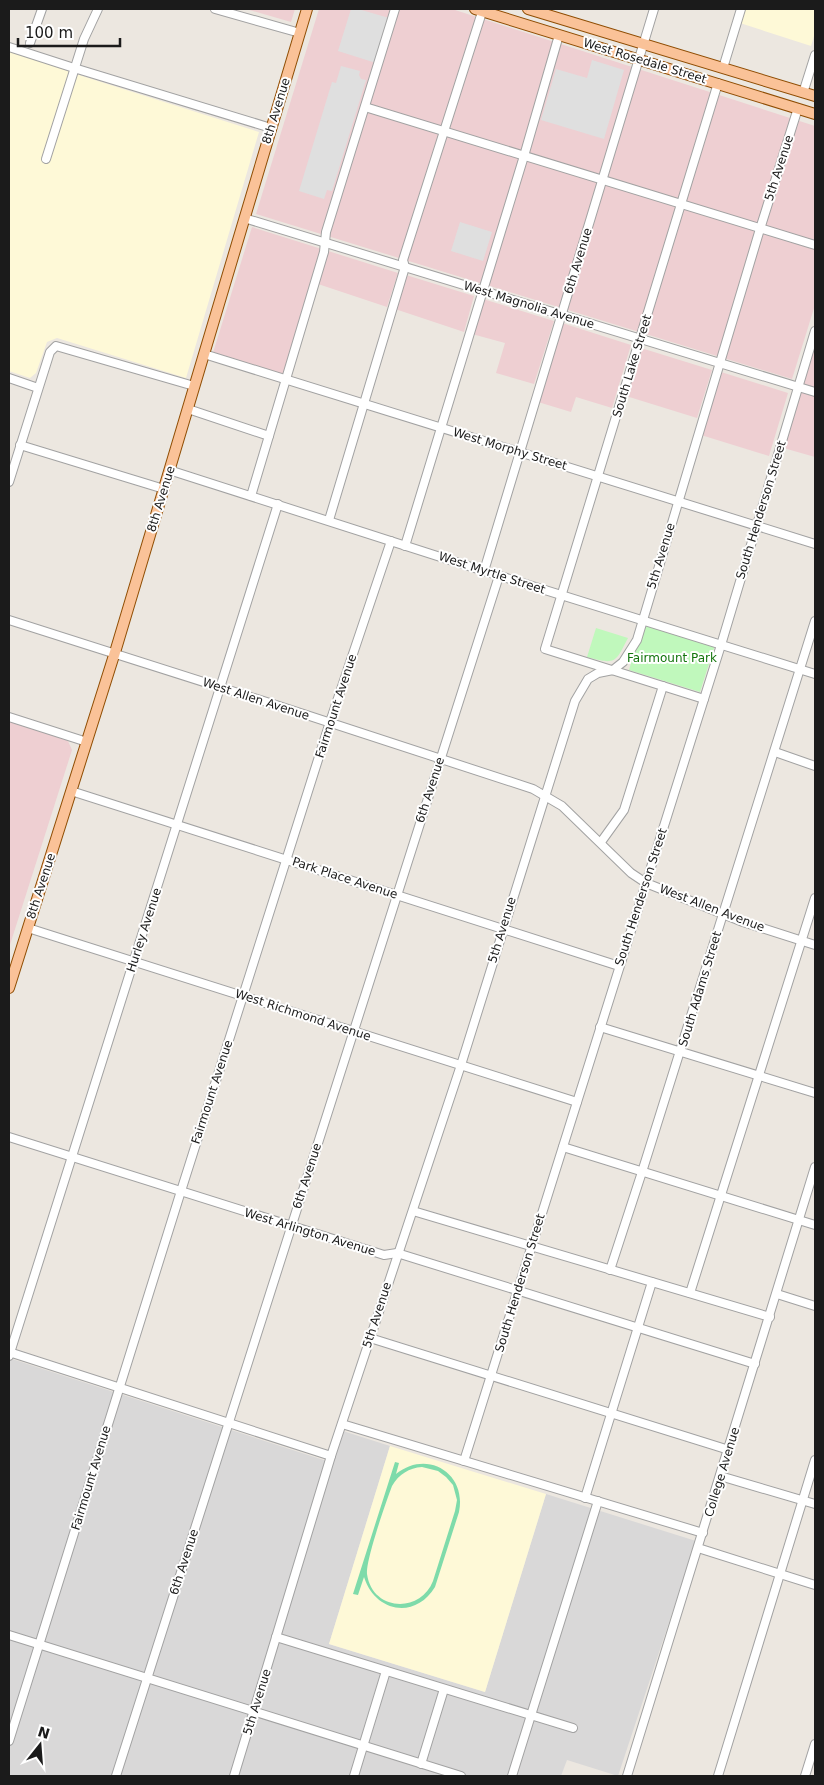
<svg xmlns="http://www.w3.org/2000/svg" width="824" height="1785" font-family="'DejaVu Sans',sans-serif">
<rect width="100%" height="100%" fill="#ece7e0"/>
<polygon fill="#d9d8d8" points="9,1358 333,1463 343,1431 390,1446 329,1644 485,1692 546,1494 696,1541 618,1776 567,1760 561,1776 9,1776"/>
<g fill="#eecfd2">
<polygon points="246,9 295,9 291,22"/>
<polygon points="319,9 452,9 815,126 815,305 792,379 256,214"/>
<polygon points="252,227 398,273 387,307 315,283 286,380 212,356"/>
<polygon points="406,275 474,296 464,332 395,309"/>
<polygon points="483,299 554,321 534,384 496,373 505,343 472,334"/>
<polygon points="562,323 631,345 612,408 576,397 571,412 538,402"/>
<polygon points="815,341 815,457 780,447"/>
<polygon points="641,348 712,370 697,418 626,396"/>
<polygon points="721,372 788,393 769,456 701,435"/>
<polygon points="9,720 68,741 72,750 9,948"/>
</g>
<g fill="#fef9d7">
<polygon points="745,9 815,9 815,33 811,46 740,23"/>
<polygon points="9,50 82,76 259,132 186,378 57,338 47,342 36,373 30,378 9,371"/>
<polygon points="390,1446 546,1494 485,1692 329,1644"/>
</g>
<g fill="#c0f8bc">
<polygon points="643,623 715,645 700,692 629,670"/>
<path d="M596,628L628,638C615,663 616,665 587,657Z"/>
</g>
<path fill="#7edbaa" fill-rule="evenodd" d="M395,1462L399,1463L396,1474C427,1449 467,1473 459,1512L435,1587C415,1620 375,1612 364,1577L358,1595L353,1594ZM422,1467L438,1471L446,1477L453,1485L457,1500L455,1511L433,1581C420,1614 372,1611 367,1574C366,1559 386,1502 392,1486C399,1474 409,1468 422,1467Z"/>
<g fill="#dfdfdf">
<polygon points="351,9 358,9 389,18 376,63 338,51"/>
<polygon points="592,60 624,70 604,139 541,120 556,69 587,78"/>
<polygon points="341,66 360,71 359,75 361,79 366,80 332,191 327,190 324,199 299,191 332,82 336,83"/>
<polygon points="460,222 492,232 483,261 451,251"/>
</g>
<g fill="none" stroke-linecap="round" stroke-linejoin="round">
<defs>
<g id="minor">
<polyline points="215,9 300,33"/>
<polyline points="30,43 42,9"/>
<polyline points="9,47 74,68 271,128"/>
<polyline points="723,68 741,9"/>
<polyline points="803,93 815,55"/>
<polyline points="365,107 815,245"/>
<polyline points="46,159 84,39 98,9"/>
<polyline points="244,218 815,392"/>
<polyline points="204,354 815,544"/>
<polyline points="9,378 38,388"/>
<polyline points="188,409 269,436"/>
<polyline points="20,445 164,489"/>
<polyline points="169,470 484,571 815,674"/>
<polyline points="9,482 50,352 56,346 194,386"/>
<polyline points="251,496 324,252 326,232 395,9"/>
<polyline points="329,520 405,267 403,260 483,9"/>
<polyline points="405,546 524,156 559,35"/>
<polyline points="484,571 654,9"/>
<polyline points="9,620 276,705 533,789 562,806 631,873 646,883 743,922 815,945"/>
<polyline points="704,699 545,649 718,83"/>
<polyline points="9,717 87,742"/>
<polyline points="775,752 815,766"/>
<polyline points="71,791 619,966"/>
<polyline points="601,842 624,810 663,686"/>
<polyline points="28,928 577,1102"/>
<polyline points="600,1027 815,1093"/>
<polyline points="9,1137 384,1255 397,1253 755,1364"/>
<polyline points="563,1147 815,1225"/>
<polyline points="413,1211 770,1317"/>
<polyline points="610,1270 642,1172 815,621"/>
<polyline points="690,1293 815,898"/>
<polyline points="777,1294 815,1306"/>
<polyline points="370,1338 729,1450"/>
<polyline points="9,1352 331,1456"/>
<polyline points="9,1356 278,504"/>
<polyline points="342,1424 703,1533"/>
<polyline points="464,1461 721,645 815,331"/>
<polyline points="720,1476 815,1504"/>
<polyline points="585,1498 652,1282"/>
<polyline points="698,1548 815,1585"/>
<polyline points="9,1635 461,1776"/>
<polyline points="276,1637 573,1728"/>
<polyline points="9,1741 181,1191 330,722 391,541"/>
<polyline points="421,1764 444,1689"/>
<polyline points="116,1776 499,576"/>
<polyline points="234,1776 331,1456 461,1065 575,701 588,679 598,673 613,670 623,662 637,640 760,229 798,108"/>
<polyline points="354,1776 386,1671"/>
<polyline points="512,1776 598,1501"/>
<polyline points="627,1776 815,1167"/>
<polyline points="718,1776 815,1460"/>
<polyline points="805,1776 815,1744"/>
</g>
<g id="major">
<polyline points="475,9 815,114"/>
<polyline points="528,9 815,96"/>
<polyline points="9,988 116,649 307,9"/>
</g>
</defs>
<use href="#minor" stroke="#a2a2a2" stroke-width="10"/>
<use href="#major" stroke="#8f4d03" stroke-width="12"/>
<use href="#minor" stroke="#fff" stroke-width="8"/>
<use href="#major" stroke="#fac298" stroke-width="10"/>
</g>
<g text-anchor="middle" stroke-width="4" stroke-linejoin="round" paint-order="stroke">
<g font-size="12" fill="#1b1b1b" stroke="#fff">
<text transform="translate(645 61) rotate(17)" y="4">West Rosedale Street</text>
<text transform="translate(276 111) rotate(-73)" y="4">8th Avenue</text>
<text transform="translate(779 168) rotate(-72)" y="4">5th Avenue</text>
<text transform="translate(578 261) rotate(-73)" y="4">6th Avenue</text>
<text transform="translate(529 305) rotate(17)" y="4">West Magnolia Avenue</text>
<text transform="translate(632 366) rotate(-73)" y="4">South Lake Street</text>
<text transform="translate(510 449) rotate(17)" y="4">West Morphy Street</text>
<text transform="translate(161 499) rotate(-73)" y="4">8th Avenue</text>
<text transform="translate(761 510) rotate(-73)" y="4">South Henderson Street</text>
<text transform="translate(661 556) rotate(-73)" y="4">5th Avenue</text>
<text transform="translate(492 573) rotate(18)" y="4">West Myrtle Street</text>
<text transform="translate(256 699) rotate(18)" y="4">West Allen Avenue</text>
<text transform="translate(336 706) rotate(-72)" y="4">Fairmount Avenue</text>
<text transform="translate(430 790) rotate(-72)" y="4">6th Avenue</text>
<text transform="translate(345 878) rotate(18)" y="4">Park Place Avenue</text>
<text transform="translate(41 886) rotate(-72)" y="4">8th Avenue</text>
<text transform="translate(641 897) rotate(-72)" y="4">South Henderson Street</text>
<text transform="translate(712 908) rotate(21)" y="4">West Allen Avenue</text>
<text transform="translate(144 930) rotate(-72)" y="4">Hurley Avenue</text>
<text transform="translate(502 930) rotate(-73)" y="4">5th Avenue</text>
<text transform="translate(700 989) rotate(-73)" y="4">South Adams Street</text>
<text transform="translate(303 1015) rotate(18)" y="4">West Richmond Avenue</text>
<text transform="translate(212 1092) rotate(-72)" y="4">Fairmount Avenue</text>
<text transform="translate(307 1176) rotate(-72)" y="4">6th Avenue</text>
<text transform="translate(310 1232) rotate(17)" y="4">West Arlington Avenue</text>
<text transform="translate(520 1283) rotate(-73)" y="4">South Henderson Street</text>
<text transform="translate(377 1315) rotate(-72)" y="4">5th Avenue</text>
<text transform="translate(722 1472) rotate(-73)" y="4">College Avenue</text>
<text transform="translate(91 1478) rotate(-73)" y="4">Fairmount Avenue</text>
<text transform="translate(184 1562) rotate(-72)" y="4">6th Avenue</text>
<text transform="translate(257 1702) rotate(-73)" y="4">5th Avenue</text>
</g>
<g font-size="12" fill="#13750d" stroke="#fff">
<text x="672" y="662">Fairmount Park</text>
</g>
</g>
<rect width="824" height="1785" fill="none" stroke="#1b1b1b" stroke-width="20"/>
<g transform="translate(40 1745) rotate(17)" stroke="#ffffff" stroke-width="4" paint-order="stroke">
<path d="M0-4L9 19L0 12L-9 19Z" fill="#1b1b1b"/>
<text y="-8" font-size="14" font-weight="bold" text-anchor="middle" fill="#1b1b1b">N</text>
</g>
<path d="M18 38v8h102v-8" fill="none" stroke="#1b1b1b" stroke-width="2.5"/>
<text x="25" y="38" font-size="15" fill="#1b1b1b" stroke="#ffffff" stroke-width="4" paint-order="stroke">100 m</text>
</svg>
